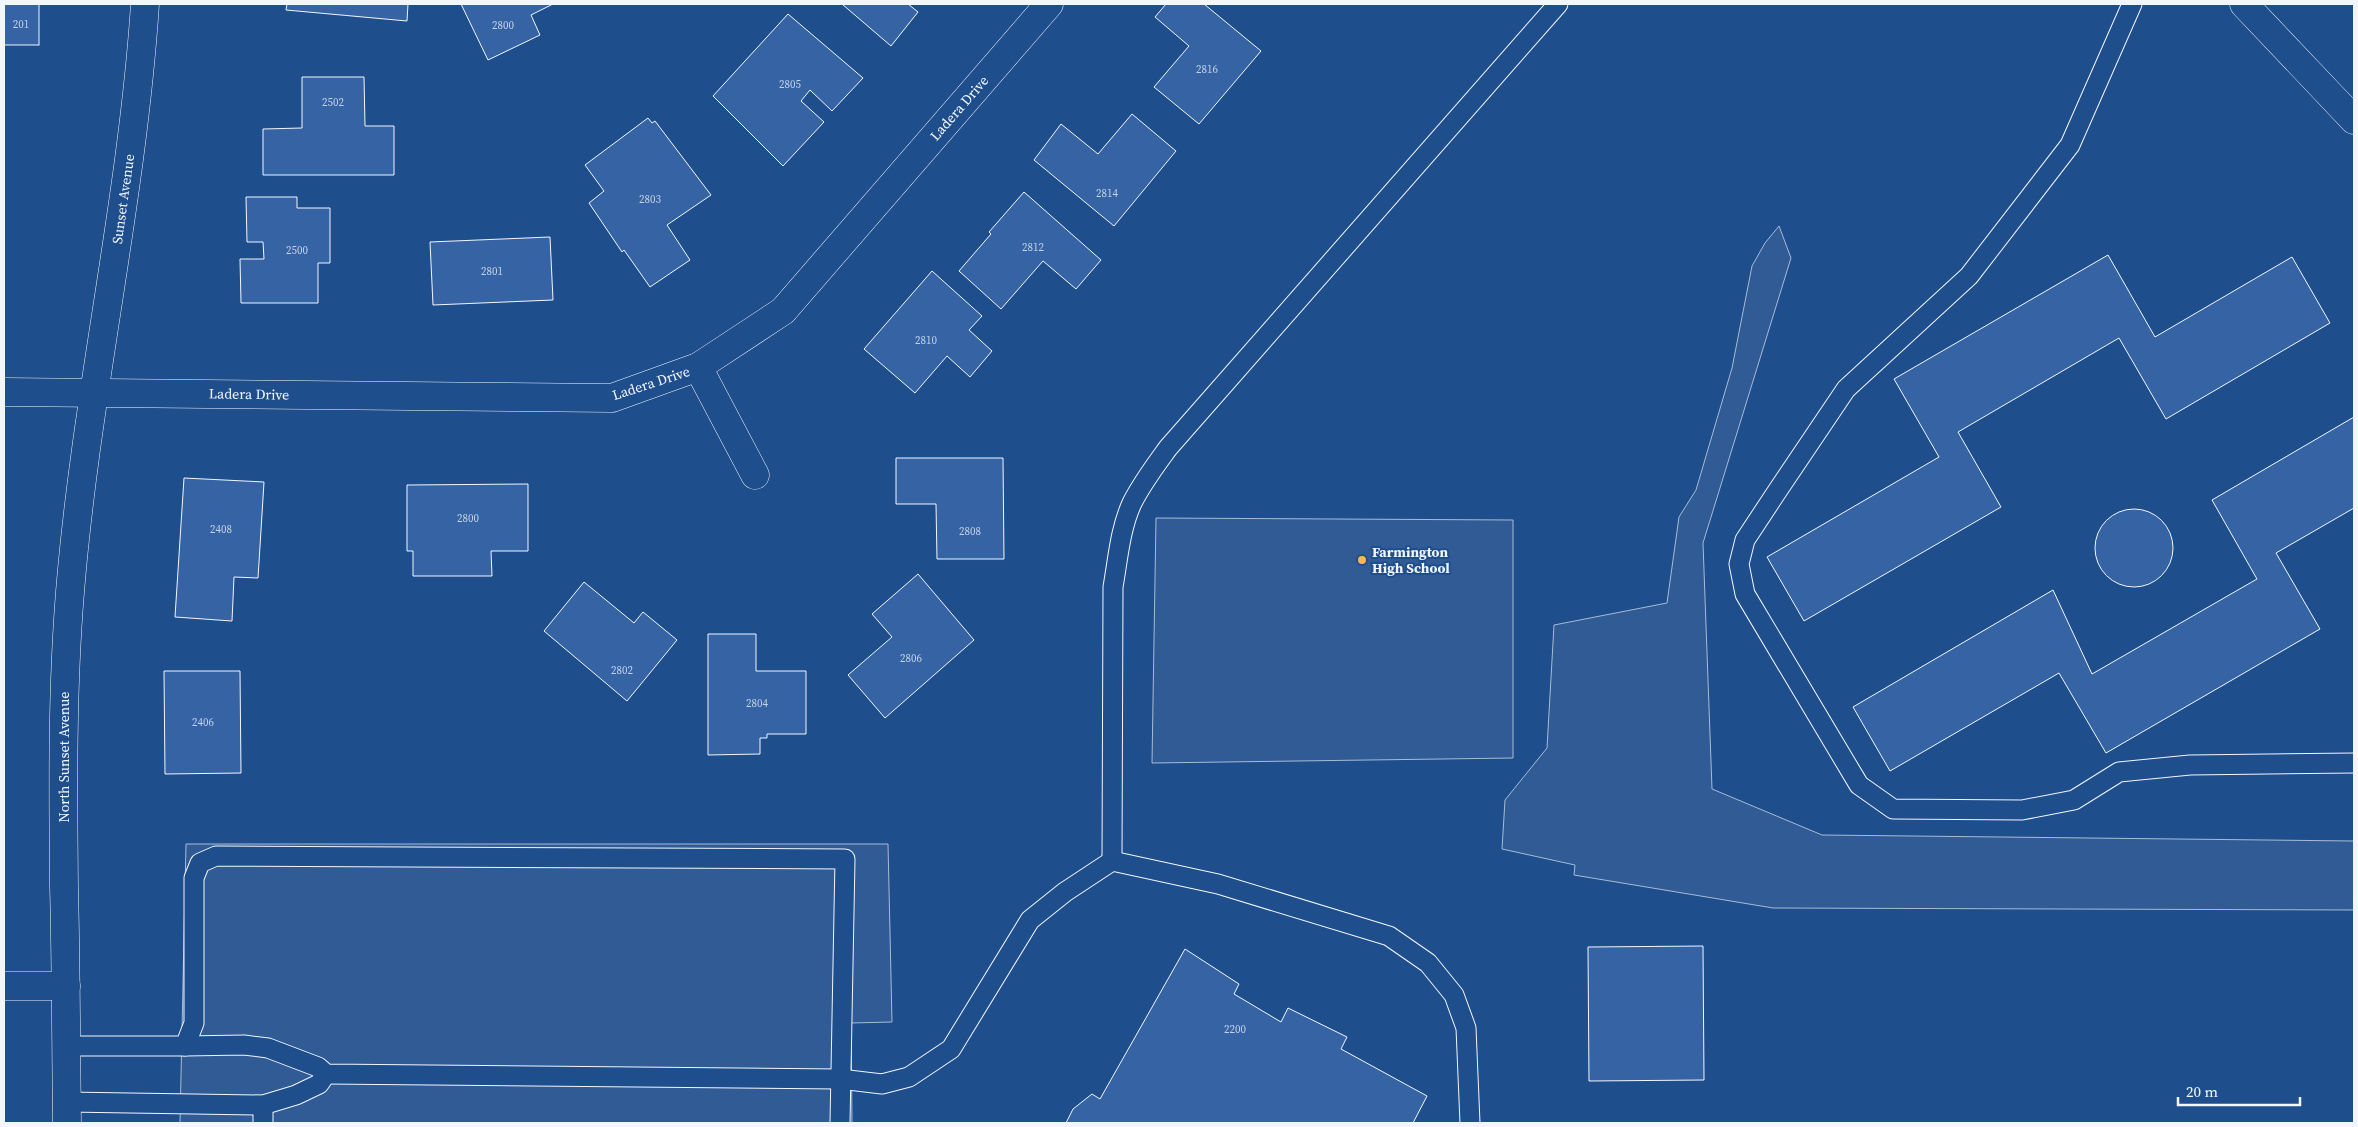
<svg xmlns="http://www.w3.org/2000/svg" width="2358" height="1127" font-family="'Source Serif 4',serif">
<rect width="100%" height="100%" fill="#1f4e8c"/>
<g fill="#305b95" stroke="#a8bbd7">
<polygon points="1779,226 1791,258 1703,543 1712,789 1822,835 2354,841 2354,910 1773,908 1574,875 1575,865 1502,849 1505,800 1547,748 1554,625 1667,603 1679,517 1696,490 1732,368 1752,266 1765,243"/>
<polygon points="1156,518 1513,520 1513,758 1152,763"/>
<polygon points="186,844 888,844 892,1022 851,1023 852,1123 180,1123"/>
</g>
<g fill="#3563a3" stroke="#f2f6ff">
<rect x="4" y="4" width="35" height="41"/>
<polygon points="287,4 408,4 407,21 286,10"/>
<polygon points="461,4 553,4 531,15 540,35 488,60"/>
<polygon points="842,4 908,4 918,12 891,46"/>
<polygon points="1166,4 1204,4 1261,51 1199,124 1154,87 1189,46 1155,17"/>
<polygon points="788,14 863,78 832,111 810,90 801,101 824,122 783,166 713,96"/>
<polygon points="302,77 364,77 365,126 394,126 394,175 263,175 263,129 302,128"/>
<polygon points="1132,114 1176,151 1114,226 1034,160 1061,124 1098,154"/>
<polygon points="648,118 652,123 655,121 711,195 667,225 690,260 650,287 624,250 622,252 589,203 604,191 585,165"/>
<polygon points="1024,192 1101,260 1076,289 1043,261 1001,309 959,271 991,234 989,232"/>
<polygon points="246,197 297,197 297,208 330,208 330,263 318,263 318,303 241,303 240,259 264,259 263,242 247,242"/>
<polygon points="550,237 553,300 433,305 430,242"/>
<polygon points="2108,255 2155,337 2292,257 2330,323 2166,419 2119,338 1958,432 2001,507 1804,621 1767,557 1939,457 1894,379"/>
<polygon points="932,271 982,316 969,330 992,351 970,377 947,356 915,393 864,349"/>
<polygon points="2354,417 2354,508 2276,553 2320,629 2106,753 2059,673 1890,771 1853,707 2053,590 2092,674 2257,579 2212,500"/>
<polygon points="896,458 1003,458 1004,559 937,559 936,504 896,504"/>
<polygon points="184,478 264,482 258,578 234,577 232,621 175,617"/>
<polygon points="528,484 528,551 491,551 492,576 413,576 413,551 407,551 407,485"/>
<circle cx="2134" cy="548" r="39"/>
<polygon points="918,574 974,640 885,718 848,675 892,637 872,614"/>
<polygon points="584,582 634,623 643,612 677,640 627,701 544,631"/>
<polygon points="708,634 756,634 756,671 806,671 806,734 767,734 767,738 760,738 760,754 708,755"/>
<polygon points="164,671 240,671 241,773 165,774"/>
<polygon points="1703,946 1704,1080 1589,1081 1588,947"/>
<polygon points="1185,949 1239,984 1234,994 1281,1022 1288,1008 1347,1037 1341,1049 1427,1096 1413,1123 1066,1123 1073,1109 1092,1094 1100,1099"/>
</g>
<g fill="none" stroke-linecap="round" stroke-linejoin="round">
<defs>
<g id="lane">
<polyline points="2132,4 2070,145 1969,276 1846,389 1776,493 1745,540 1739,564 1745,594 1859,785 1893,809 2022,810 2074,800 2119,772 2190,765 2354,763"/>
<path d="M1112,861L1113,587C1118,559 1120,529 1132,503C1142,483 1155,466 1168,448L1558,4"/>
<polyline points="66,1046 185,1046 194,1023 194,878 200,863 216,856 845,859 840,1123"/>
<polyline points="185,1046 244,1045 268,1048 318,1067 326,1074 840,1079 882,1084 909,1077 951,1049 1030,920 1065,892 1112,861 1218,884 1389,936 1428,963 1454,995 1466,1028 1470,1123"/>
<polyline points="67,1102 263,1105 296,1095 319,1084 326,1074"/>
<polyline points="263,1123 263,1105"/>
</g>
<g id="street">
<polyline points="698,367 755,475"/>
<polyline points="4,392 612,398 698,367 783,311 1049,4"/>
<polyline points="4,986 66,986"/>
</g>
<g id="secondary">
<polyline points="2244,4 2354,120"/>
<path d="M67,1123C66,1044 66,965 64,886C63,788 62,690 70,592C86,395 132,201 145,4"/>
</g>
</defs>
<use href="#lane" stroke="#f2f6ff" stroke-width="21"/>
<use href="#street" stroke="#f2f6ff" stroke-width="29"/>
<use href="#secondary" stroke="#f2f6ff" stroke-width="29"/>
<use href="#lane" stroke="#1f4e8c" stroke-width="19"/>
<use href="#street" stroke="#1f4e8c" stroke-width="28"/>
<use href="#secondary" stroke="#1f4e8c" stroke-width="28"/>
</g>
<circle fill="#ffb74d" stroke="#1f4e8c" stroke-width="2" cx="1362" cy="560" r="5"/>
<g text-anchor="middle" stroke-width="4" stroke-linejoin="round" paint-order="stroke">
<g font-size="11" fill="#c3d1e8">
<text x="21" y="28">201</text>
<text x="503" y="29">2800</text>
<text x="1207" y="73">2816</text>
<text x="790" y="88">2805</text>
<text x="333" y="106">2502</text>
<text x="1107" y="197">2814</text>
<text x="650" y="203">2803</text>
<text x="1033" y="251">2812</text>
<text x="297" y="254">2500</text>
<text x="492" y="275">2801</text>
<text x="926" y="344">2810</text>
<text x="468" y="522">2800</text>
<text x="221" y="533">2408</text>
<text x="970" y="535">2808</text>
<text x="911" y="662">2806</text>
<text x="622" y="674">2802</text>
<text x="757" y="707">2804</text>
<text x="203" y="726">2406</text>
<text x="1235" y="1033">2200</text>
</g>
<g font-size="14" fill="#f2f6ff" stroke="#1f4e8c">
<text transform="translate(959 108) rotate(-49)" y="5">Ladera Drive</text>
<text transform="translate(123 199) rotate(-82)" y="5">Sunset Avenue</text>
<text transform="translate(651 383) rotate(-18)" y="5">Ladera Drive</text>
<text transform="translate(249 394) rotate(1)" y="5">Ladera Drive</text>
<text transform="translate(64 757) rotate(-90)" y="5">North Sunset Avenue</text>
</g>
<g font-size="14" font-weight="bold" fill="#f2f6ff" stroke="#1f4e8c" text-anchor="start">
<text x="1372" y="557">Farmington<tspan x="1372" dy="16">High School</tspan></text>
</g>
</g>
<rect width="2358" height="1127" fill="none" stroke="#f2f6ff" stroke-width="10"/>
<path d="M2178 1097v8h122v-8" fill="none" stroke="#f2f6ff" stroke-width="2.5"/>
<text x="2186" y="1097" font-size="15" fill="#f2f6ff" stroke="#1f4e8c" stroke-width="4" paint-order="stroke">20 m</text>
</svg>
